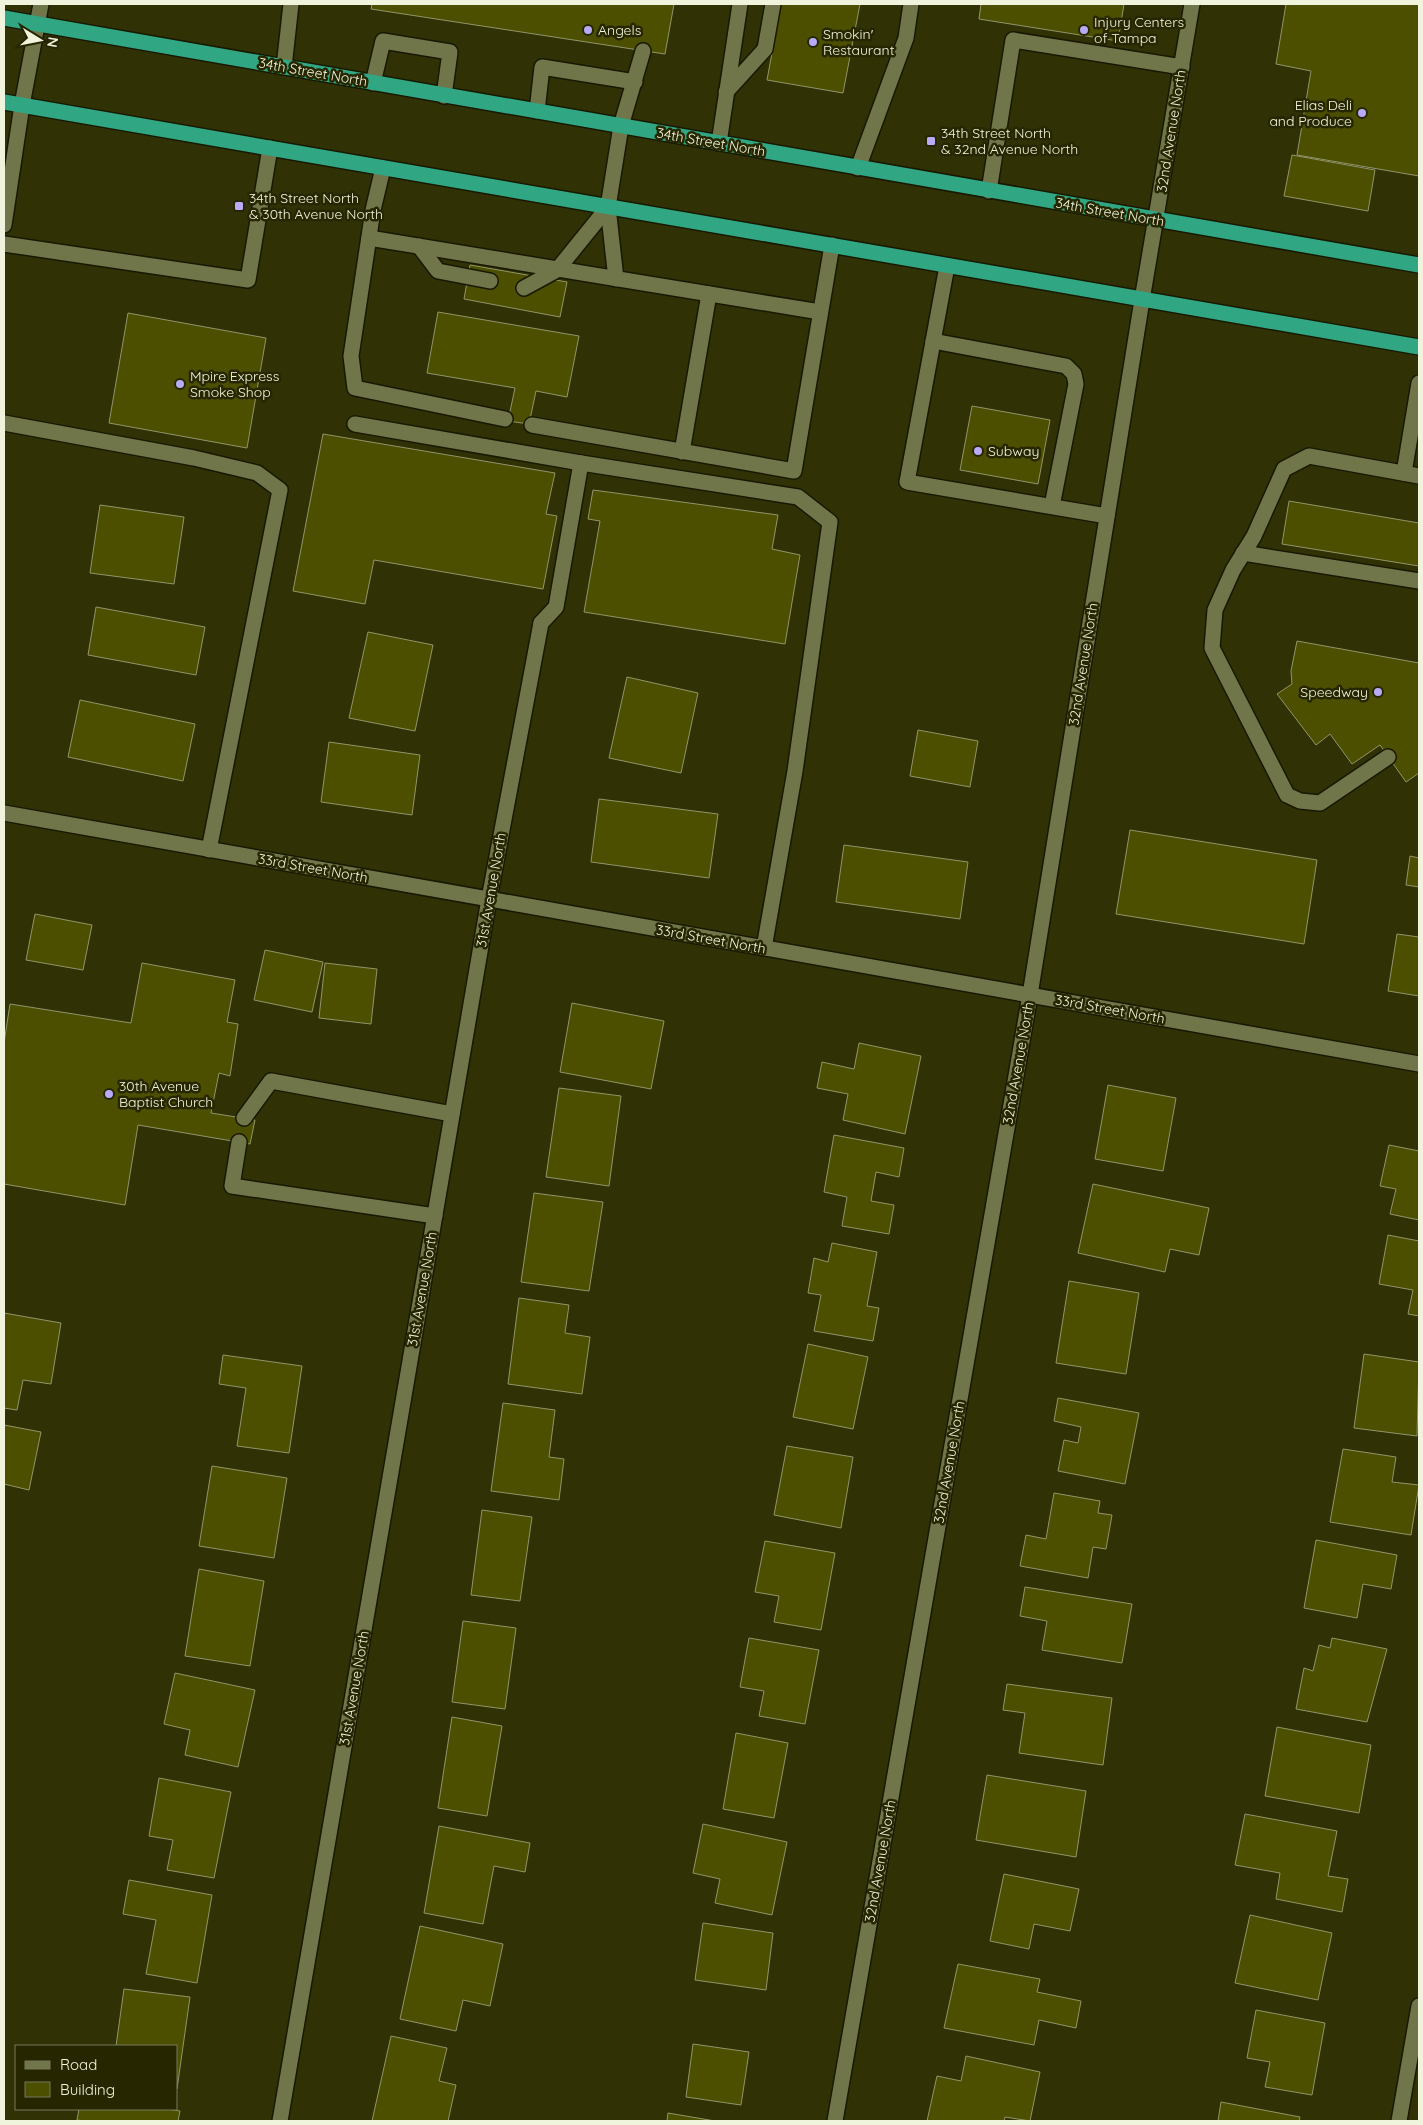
<svg xmlns="http://www.w3.org/2000/svg" width="1423" height="2125" font-family="Quicksand,sans-serif">
<rect width="100%" height="100%" fill="#303206"/>
<g fill="#4c4f00" stroke="#919569">
<polygon points="372,4 674,4 665,54 371,9"/>
<polygon points="781,4 860,4 843,93 767,80"/>
<polygon points="981,4 1124,4 1118,41 979,19"/>
<polygon points="1286,4 1419,4 1419,176 1297,155 1311,71 1276,64"/>
<polygon points="1292,155 1375,170 1368,211 1284,196"/>
<polygon points="470,265 567,282 560,317 464,299"/>
<polygon points="438,312 579,336 567,397 536,391 529,424 508,421 515,388 427,373"/>
<polygon points="128,313 266,338 247,448 109,423"/>
<polygon points="972,406 1050,420 1038,484 960,470"/>
<polygon points="323,434 555,473 546,514 557,516 543,589 374,560 365,604 293,591"/>
<polygon points="593,490 778,515 772,549 800,555 785,644 584,612 600,521 588,519"/>
<polygon points="1289,501 1419,523 1419,566 1282,544"/>
<polygon points="100,505 184,517 174,584 90,573"/>
<polygon points="96,607 205,627 196,675 88,655"/>
<polygon points="368,632 433,645 415,731 349,718"/>
<polygon points="1297,641 1419,663 1419,773 1406,782 1380,745 1352,764 1330,734 1316,745 1277,694 1292,684 1291,671"/>
<polygon points="627,677 698,693 681,773 609,758"/>
<polygon points="80,700 195,724 183,781 68,757"/>
<polygon points="918,730 978,741 970,787 910,776"/>
<polygon points="329,742 420,755 412,815 321,802"/>
<polygon points="599,799 718,814 709,878 591,862"/>
<polygon points="1130,830 1317,860 1304,944 1116,914"/>
<polygon points="844,845 968,862 960,919 836,902"/>
<polygon points="1410,856 1419,858 1419,887 1406,885"/>
<polygon points="35,914 92,925 83,970 26,960"/>
<polygon points="1397,934 1419,937 1419,996 1388,991"/>
<polygon points="265,950 323,962 312,1012 254,1000"/>
<polygon points="142,963 235,980 227,1022 238,1024 230,1076 219,1073 211,1113 255,1120 250,1144 138,1125 125,1205 4,1184 4,1043 10,1004 131,1023"/>
<polygon points="325,963 377,969 371,1024 319,1018"/>
<polygon points="572,1003 664,1021 651,1089 560,1072"/>
<polygon points="859,1043 921,1056 905,1134 843,1120 848,1094 817,1088 822,1062 854,1069"/>
<polygon points="1108,1085 1176,1098 1163,1171 1095,1159"/>
<polygon points="559,1088 621,1096 609,1186 546,1177"/>
<polygon points="834,1135 904,1148 899,1177 876,1172 871,1201 894,1205 889,1234 842,1226 847,1197 824,1192"/>
<polygon points="1389,1145 1419,1151 1419,1220 1390,1214 1396,1189 1380,1186"/>
<polygon points="1093,1184 1209,1208 1199,1255 1170,1249 1165,1272 1078,1253"/>
<polygon points="534,1193 603,1202 589,1291 521,1282"/>
<polygon points="1388,1235 1419,1241 1419,1316 1408,1314 1413,1290 1379,1284"/>
<polygon points="832,1243 877,1252 867,1306 879,1308 873,1341 814,1331 821,1295 808,1293 814,1258 828,1262"/>
<polygon points="1069,1281 1139,1293 1126,1374 1056,1363"/>
<polygon points="519,1298 569,1305 565,1333 590,1337 582,1394 508,1384"/>
<polygon points="4,1313 61,1323 51,1384 23,1380 17,1410 4,1408"/>
<polygon points="808,1344 868,1357 853,1429 793,1417"/>
<polygon points="1364,1354 1419,1362 1417,1436 1354,1428"/>
<polygon points="223,1355 302,1366 289,1453 237,1446 246,1388 219,1384"/>
<polygon points="1058,1398 1139,1413 1125,1484 1058,1471 1064,1440 1078,1443 1081,1427 1054,1421"/>
<polygon points="503,1403 555,1410 549,1457 564,1459 559,1500 491,1491"/>
<polygon points="4,1425 41,1432 29,1490 4,1484"/>
<polygon points="787,1446 853,1457 841,1528 774,1515"/>
<polygon points="1343,1449 1396,1457 1392,1482 1419,1485 1411,1535 1330,1522"/>
<polygon points="212,1466 287,1478 274,1558 199,1546"/>
<polygon points="1054,1493 1100,1501 1098,1513 1112,1515 1106,1549 1093,1547 1088,1578 1020,1566 1026,1535 1046,1539"/>
<polygon points="482,1510 532,1517 520,1601 471,1595"/>
<polygon points="1316,1540 1397,1555 1391,1589 1363,1584 1357,1618 1304,1608"/>
<polygon points="765,1541 835,1553 821,1630 774,1622 779,1596 755,1592"/>
<polygon points="199,1569 264,1581 250,1666 185,1656"/>
<polygon points="1025,1587 1132,1604 1122,1663 1042,1650 1047,1621 1020,1616"/>
<polygon points="463,1621 516,1628 505,1709 452,1702"/>
<polygon points="749,1638 819,1650 805,1724 759,1716 764,1691 740,1687"/>
<polygon points="1332,1638 1387,1649 1367,1722 1296,1709 1304,1668 1313,1671 1319,1645 1330,1648"/>
<polygon points="175,1673 255,1690 238,1767 185,1755 190,1730 164,1724"/>
<polygon points="1007,1684 1112,1698 1103,1765 1019,1753 1025,1713 1003,1710"/>
<polygon points="452,1717 502,1726 487,1816 438,1808"/>
<polygon points="1277,1727 1371,1745 1359,1813 1265,1796"/>
<polygon points="736,1733 788,1743 774,1818 723,1809"/>
<polygon points="987,1775 1086,1791 1076,1857 976,1840"/>
<polygon points="159,1778 231,1792 214,1878 167,1870 173,1840 149,1836"/>
<polygon points="1245,1814 1337,1831 1328,1876 1348,1879 1342,1912 1276,1899 1280,1873 1235,1865"/>
<polygon points="703,1824 787,1842 772,1915 715,1903 720,1879 693,1873"/>
<polygon points="439,1826 530,1843 525,1872 494,1866 483,1924 424,1913"/>
<polygon points="1004,1874 1079,1889 1070,1931 1034,1924 1029,1949 990,1941"/>
<polygon points="129,1880 212,1895 197,1983 146,1974 156,1920 123,1914"/>
<polygon points="1250,1915 1332,1933 1318,2000 1235,1983"/>
<polygon points="703,1923 773,1933 766,1990 695,1980"/>
<polygon points="420,1926 503,1944 490,2006 463,2000 456,2031 400,2019"/>
<polygon points="958,1964 1040,1979 1037,1992 1081,2001 1076,2028 1039,2020 1034,2045 944,2028"/>
<polygon points="124,1989 190,1997 177,2089 176,2046 116,2046"/>
<polygon points="1256,2010 1325,2023 1312,2095 1265,2087 1270,2062 1247,2058"/>
<polygon points="391,2036 447,2048 439,2081 456,2085 448,2121 372,2121"/>
<polygon points="693,2044 749,2052 741,2105 686,2097"/>
<polygon points="966,2056 1040,2072 1030,2121 1005,2117 1004,2121 927,2121 937,2076 961,2081"/>
<polygon points="1221,2102 1300,2117 1299,2121 1218,2121"/>
<polygon points="79,2109 167,2109 180,2111 178,2121 85,2121 77,2120"/>
<polygon points="668,2113 715,2121 667,2121"/>
</g>
<g fill="none" stroke-linecap="round" stroke-linejoin="round">
<defs>
<g id="service">
<polyline points="284,67 291,4"/>
<polyline points="373,83 383,41 450,52 444,96"/>
<polyline points="726,92 765,49 773,4"/>
<polyline points="537,111 542,67 635,82"/>
<polyline points="621,126 643,51"/>
<polyline points="719,143 740,4"/>
<polyline points="383,168 373,210 351,356 355,388 505,419"/>
<polyline points="858,168 906,38 911,4"/>
<polyline points="989,191 1013,40 1182,67"/>
<polyline points="608,207 616,279"/>
<polyline points="369,238 820,312"/>
<polyline points="4,244 248,280 270,148"/>
<polyline points="419,246 438,271 490,281"/>
<polyline points="947,266 907,482 1107,516"/>
<polyline points="524,288 557,270 608,207"/>
<polyline points="933,341 1066,366 1074,374 1076,384 1052,506"/>
<polyline points="4,423 194,458 257,473 280,490 209,850"/>
<polyline points="355,424 581,463 798,497 830,522 795,771 764,948"/>
<polyline points="532,425 794,471 832,245"/>
<polyline points="682,452 709,294"/>
<polyline points="1404,473 1419,383"/>
<polyline points="1243,553 1419,581"/>
<polyline points="541,623 556,607 581,463"/>
<polyline points="1388,757 1320,803 1300,801 1287,795 1212,648 1215,610 1233,570 1254,536 1284,469 1309,456 1419,476"/>
<polyline points="244,1118 271,1081 452,1114"/>
<polyline points="239,1142 232,1186 435,1216"/>
</g>
<g id="minor">
<polyline points="608,207 621,126"/>
<polyline points="4,813 1419,1064"/>
<polyline points="280,2121 489,899 541,623"/>
<polyline points="835,2121 1030,995 1142,300 1192,4"/>
<polyline points="1399,2121 1419,2006"/>
</g>
<polyline id="tertiary" points="4,225 22,105 41,4"/>
<g id="trunk">
<polyline points="4,18 1419,265"/>
<polyline points="4,102 1419,347"/>
</g>
</defs>
<use href="#service" stroke="#181900" stroke-width="18"/>
<use href="#minor" stroke="#181900" stroke-width="18"/>
<use href="#tertiary" stroke="#181900" stroke-width="18"/>
<use href="#trunk" stroke="#181900" stroke-width="18"/>
<use href="#service" stroke="#71754a" stroke-width="15"/>
<use href="#minor" stroke="#71754a" stroke-width="15"/>
<use href="#tertiary" stroke="#71754a" stroke-width="15"/>
<use href="#trunk" stroke="#30a683" stroke-width="15"/>
</g>
<g fill="#b9abf7" stroke="#262700" stroke-width="2">
<circle cx="588" cy="30" r="5"/>
<circle cx="1084" cy="30" r="5"/>
<circle cx="813" cy="42" r="5"/>
<circle cx="1362" cy="113" r="5"/>
<rect x="926" y="136" width="10" height="10" rx="2.5"/>
<rect x="234" y="201" width="10" height="10" rx="2.5"/>
<circle cx="180" cy="384" r="5"/>
<circle cx="978" cy="451" r="5"/>
<circle cx="1378" cy="692" r="5"/>
<circle cx="109" cy="1094" r="5"/>
</g>
<g text-anchor="middle" stroke-width="5" stroke-linejoin="round" paint-order="stroke">
<g font-size="14" fill="#f1f4dd" stroke="#262700" text-anchor="start">
<text x="1094" y="27">Injury Centers<tspan x="1094" dy="16">of Tampa</tspan></text>
<text x="598" y="35">Angels</text>
<text x="823" y="39">Smokin'<tspan x="823" dy="16">Restaurant</tspan></text>
<text x="1352" y="110" text-anchor="end">Elias Deli<tspan x="1352" dy="16">and Produce</tspan></text>
<text x="941" y="138">34th Street North<tspan x="941" dy="16">&amp; 32nd Avenue North</tspan></text>
<text x="249" y="203">34th Street North<tspan x="249" dy="16">&amp; 30th Avenue North</tspan></text>
<text x="190" y="381">Mpire Express<tspan x="190" dy="16">Smoke Shop</tspan></text>
<text x="988" y="456">Subway</text>
<text x="1368" y="697" text-anchor="end">Speedway</text>
<text x="119" y="1091">30th Avenue<tspan x="119" dy="16">Baptist Church</tspan></text>
</g>
<g font-size="14" fill="#f1f4dd" stroke="#262700">
<text transform="translate(313 72) rotate(10)" y="5">34th Street North</text>
<text transform="translate(1171 131) rotate(-81)" y="5">32nd Avenue North</text>
<text transform="translate(711 142) rotate(10)" y="5">34th Street North</text>
<text transform="translate(1110 212) rotate(10)" y="5">34th Street North</text>
<text transform="translate(1083 664) rotate(-81)" y="5">32nd Avenue North</text>
<text transform="translate(313 868) rotate(10)" y="5">33rd Street North</text>
<text transform="translate(491 890) rotate(-80)" y="5">31st Avenue North</text>
<text transform="translate(711 939) rotate(10)" y="5">33rd Street North</text>
<text transform="translate(1110 1009) rotate(10)" y="5">33rd Street North</text>
<text transform="translate(1018 1063) rotate(-80)" y="5">32nd Avenue North</text>
<text transform="translate(422 1289) rotate(-80)" y="5">31st Avenue North</text>
<text transform="translate(949 1462) rotate(-80)" y="5">32nd Avenue North</text>
<text transform="translate(354 1688) rotate(-80)" y="5">31st Avenue North</text>
<text transform="translate(880 1861) rotate(-80)" y="5">32nd Avenue North</text>
</g>
</g>
<rect width="1423" height="2125" fill="none" stroke="#f1f4dd" stroke-width="10"/>
<rect x="15" y="2045" width="162" height="65" fill="#262700" stroke="#777958"/>
<rect x="25" y="2061" width="25" height="8" fill="#71754a" stroke="#777958"/>
<text x="60" y="2070" font-size="15" fill="#f1f4dd">Road</text>
<rect x="25" y="2082" width="25" height="15" fill="#4c4f00" stroke="#777958"/>
<text x="60" y="2095" font-size="15" fill="#f1f4dd">Building</text>
<g transform="translate(40 40) rotate(100)" stroke="#262700" stroke-width="4" paint-order="stroke">
<path d="M0-4L9 19L0 12L-9 19Z" fill="#f1f4dd"/>
<text y="-8" font-size="14" font-weight="bold" text-anchor="middle" fill="#f1f4dd">N</text>
</g>
</svg>
